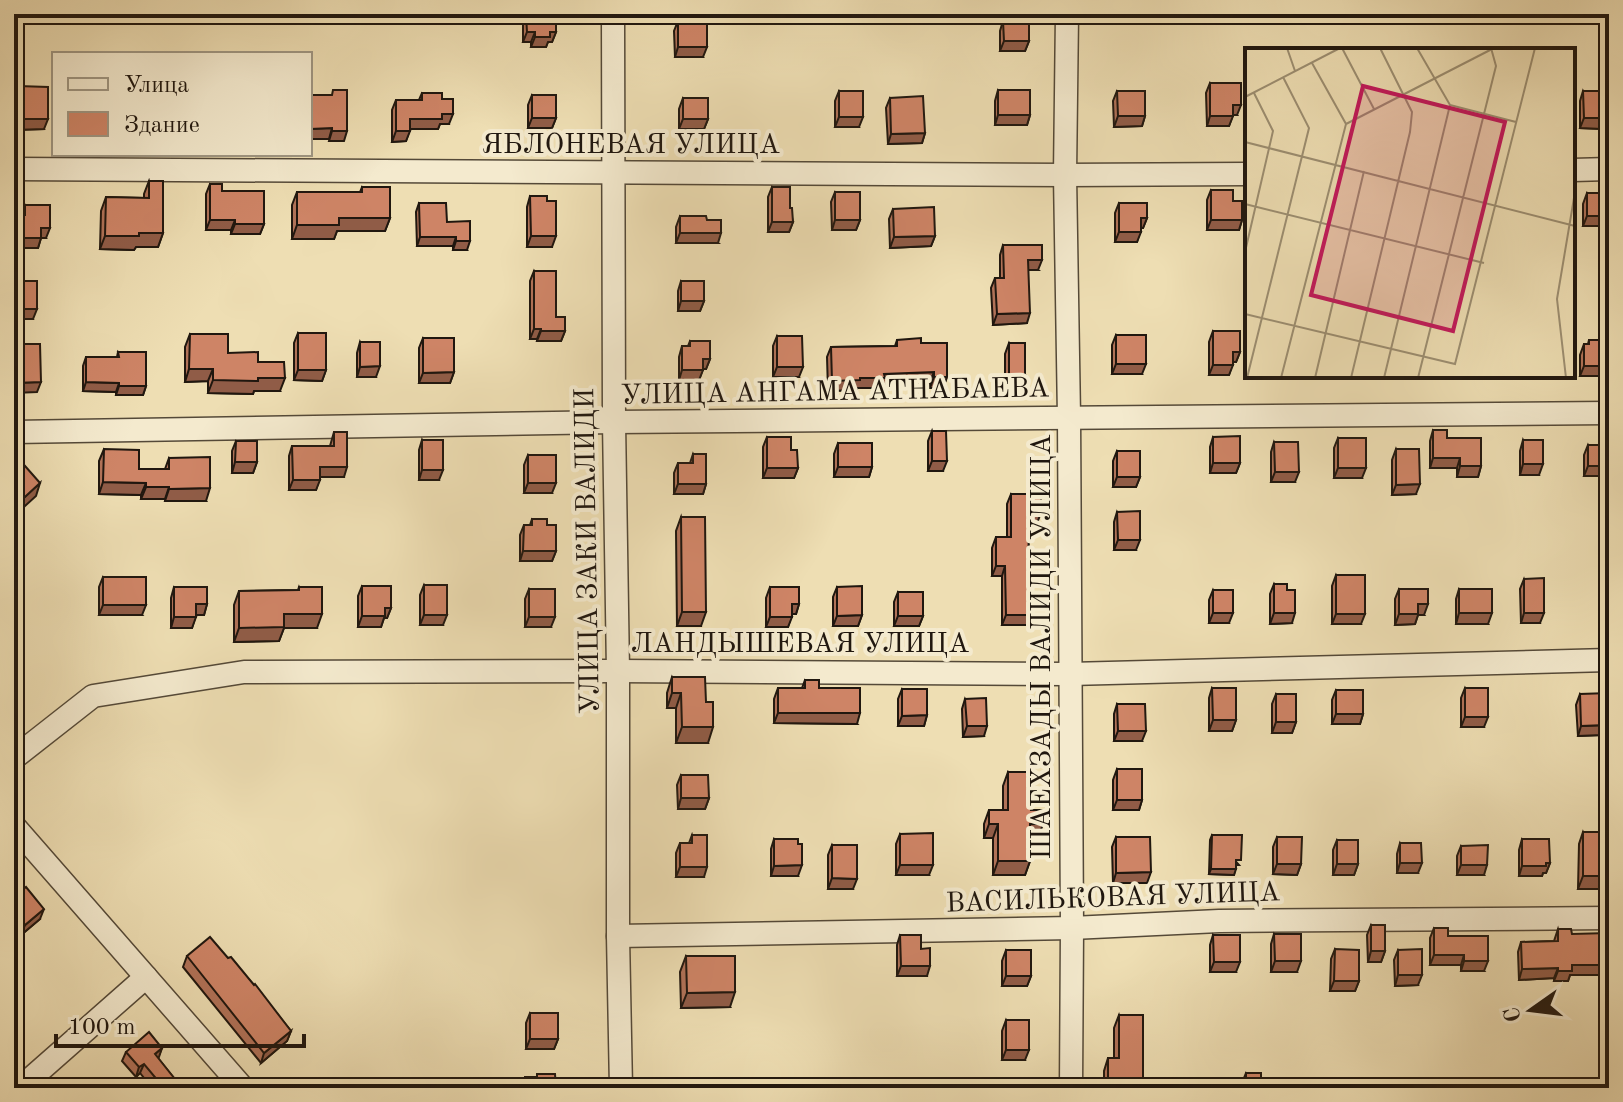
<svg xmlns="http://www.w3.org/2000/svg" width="1623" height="1102" font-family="'Old Standard TT',serif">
<rect width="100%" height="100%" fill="#eedeb3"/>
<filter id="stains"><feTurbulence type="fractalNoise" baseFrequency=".0025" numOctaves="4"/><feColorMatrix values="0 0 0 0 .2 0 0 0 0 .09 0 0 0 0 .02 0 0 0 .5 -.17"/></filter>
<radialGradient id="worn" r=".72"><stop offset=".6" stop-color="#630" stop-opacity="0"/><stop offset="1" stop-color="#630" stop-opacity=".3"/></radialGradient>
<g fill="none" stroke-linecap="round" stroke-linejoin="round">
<defs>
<g id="minor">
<polyline points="613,14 614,422 618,671 618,936 621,1088"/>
<polyline points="1067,14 1065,175 1069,417 1072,928 1071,1088"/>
<polyline points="14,169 1065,175 1247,174"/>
<polyline points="1573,170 1609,169"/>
<polyline points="14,432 614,422 1609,413"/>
<polyline points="14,758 93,696 244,672 618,671 1070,674 1609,660"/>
<polyline points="14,826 243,1088"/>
<polyline points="618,936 1072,928 1219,921 1609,918"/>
<polyline points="20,1088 146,977"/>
</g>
</defs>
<use href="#minor" stroke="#544938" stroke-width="25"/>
<use href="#minor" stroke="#f4eace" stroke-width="22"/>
</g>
<g fill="#b17258" stroke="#20170f" stroke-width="2">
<polygon points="523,14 556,14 556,32 552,42 548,42 546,47 531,47 531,42 523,42"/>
<polygon points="678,21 703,57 675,57 674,31"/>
<polygon points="1003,21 1029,41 1025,51 1000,51 1000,31"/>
<polygon points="1210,83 1237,115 1233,115 1229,126 1207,126 1206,93"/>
<polygon points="18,86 44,129 14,130 15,97"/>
<polygon points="998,90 1030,115 1027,125 995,125 995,101"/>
<polygon points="839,91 859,127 835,127 835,101"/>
<polygon points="1117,91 1145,116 1142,126 1114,127 1113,101"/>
<polygon points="1583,91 1602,129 1580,128 1580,101"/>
<polygon points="422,93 442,99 449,124 440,124 438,129 410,129 406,141 392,142 392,110 396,100 419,100"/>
<polygon points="532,95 556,118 552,128 528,128 528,105"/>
<polygon points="683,98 708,119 704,129 679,129 679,109"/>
<polygon points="890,98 925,133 922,143 888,144 886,108"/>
<polygon points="149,181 163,233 158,247 136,247 134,250 100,249 101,211 106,197 144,198 144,194"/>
<polygon points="210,184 222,191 264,224 260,234 231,234 231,230 206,230 206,194"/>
<polygon points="362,187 390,218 385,231 337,231 334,239 292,239 292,205 297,192 360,192"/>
<polygon points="772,187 790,208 793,222 789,232 768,232 768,197"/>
<polygon points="1211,190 1233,201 1242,220 1239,230 1207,230 1207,200"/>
<polygon points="835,192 860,220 856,230 832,230 831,202"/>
<polygon points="1587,193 1606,216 1602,226 1583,226 1583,204"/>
<polygon points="530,196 547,201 552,247 527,247 527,207"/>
<polygon points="419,203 447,222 467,250 453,250 453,246 417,246 416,212"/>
<polygon points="1119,203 1147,218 1143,228 1141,228 1137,242 1115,242 1115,213"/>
<polygon points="25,205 46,238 41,238 38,248 14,248 14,222 16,215 21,215"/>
<polygon points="893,209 935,236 931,246 890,248 889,219"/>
<polygon points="680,216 718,243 676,243 676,227"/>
<polygon points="1003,245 1038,270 1028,270 1027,323 993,325 991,288 995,278 1000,278 1000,255"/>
<polygon points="534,271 556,317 565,331 561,341 537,341 537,339 530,339 530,281"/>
<polygon points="16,281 33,319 14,319 14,285"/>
<polygon points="681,281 704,301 700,311 678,311 678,291"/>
<polygon points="1213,331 1240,352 1236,362 1233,362 1229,375 1209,375 1209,342"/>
<polygon points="298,333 326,370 322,381 294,380 294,343"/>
<polygon points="190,334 228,353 258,362 280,391 254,391 253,394 208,393 208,381 185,382 185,347"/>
<polygon points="1116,335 1142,374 1112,374 1112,345"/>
<polygon points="777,336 799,377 773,377 773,346"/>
<polygon points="423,338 454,372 450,383 419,383 419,348"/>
<polygon points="897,340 921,343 947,377 943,388 930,388 930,382 882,384 881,388 857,388 857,390 828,391 827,357 831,347 895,346"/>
<polygon points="1589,340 1609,340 1609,367 1608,367 1604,376 1580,376 1580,355 1584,344 1588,344"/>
<polygon points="690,341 710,359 706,369 703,369 699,380 679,380 679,357 682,346 688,346"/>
<polygon points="360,342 376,377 357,377 357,353"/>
<polygon points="1009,343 1025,375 1021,385 1005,385 1005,354"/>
<polygon points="118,352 146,386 143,395 116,395 116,392 83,391 83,366 86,357 117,357"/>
<polygon points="1433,430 1447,438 1481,466 1478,477 1457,477 1457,468 1430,468 1430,441"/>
<polygon points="932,431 943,471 928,471 928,441"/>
<polygon points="334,432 344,477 320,477 316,490 289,490 289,456 292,446 330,446"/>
<polygon points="767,437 791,450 798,468 794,478 763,478 763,447"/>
<polygon points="1213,437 1240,463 1236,473 1210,473 1210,447"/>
<polygon points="1338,438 1362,478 1334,478 1334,448"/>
<polygon points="422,440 439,480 419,480 419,450"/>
<polygon points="1523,440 1539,475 1520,475 1520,451"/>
<polygon points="236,441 257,462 253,473 232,473 232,451"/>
<polygon points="1274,442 1295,482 1271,482 1271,452"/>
<polygon points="838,443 872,467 869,477 834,477 834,454"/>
<polygon points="1588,445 1604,476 1584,476 1584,455"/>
<polygon points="104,449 139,469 165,469 169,458 206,501 165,501 165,499 141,499 141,495 99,494 99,461"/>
<polygon points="1396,449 1416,494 1392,495 1392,460"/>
<polygon points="1117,451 1140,477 1136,487 1113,487 1113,461"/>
<polygon points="693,454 706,484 703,494 674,494 674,473 678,463 690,463"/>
<polygon points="528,455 552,493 524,493 524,465"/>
<polygon points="1011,494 1037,523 1028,523 1030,615 1027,625 1002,625 1002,576 992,576 992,548 996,537 1007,537 1007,504"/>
<polygon points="1117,512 1136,550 1114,550 1114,522"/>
<polygon points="681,517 701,626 677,626 676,531"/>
<polygon points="532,519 547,525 556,551 552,561 520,561 520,535 524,525 530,525"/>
<polygon points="1336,575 1361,624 1332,624 1332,586"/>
<polygon points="103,577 142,615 99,615 99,587"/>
<polygon points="1524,579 1540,623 1521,623 1520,589"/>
<polygon points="1274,584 1292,623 1270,624 1270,594"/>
<polygon points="424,585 443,625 420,625 420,595"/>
<polygon points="362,586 391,608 387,618 384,618 381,627 358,627 358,596"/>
<polygon points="174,587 207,604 204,615 196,615 192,628 171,628 171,598"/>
<polygon points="299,587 317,628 284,628 279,641 234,642 234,605 239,591 298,590"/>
<polygon points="770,587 799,604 796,614 792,614 788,627 766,627 766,598"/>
<polygon points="837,587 862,615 858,626 833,626 833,597"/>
<polygon points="529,589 551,627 525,627 525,599"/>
<polygon points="1399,589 1424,615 1418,615 1415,624 1395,625 1395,599"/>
<polygon points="1459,589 1488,624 1456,624 1456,599"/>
<polygon points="1213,590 1229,623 1209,623 1209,600"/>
<polygon points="898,592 923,616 919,626 894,626 894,602"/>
<polygon points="672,677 708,743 676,743 676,708 667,708 667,693"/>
<polygon points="805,680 819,688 857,724 774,723 774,699 778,688 802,688"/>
<polygon points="1212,688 1236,720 1232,731 1209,731 1209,698"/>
<polygon points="1465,688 1484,727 1461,727 1461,698"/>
<polygon points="902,689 927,715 924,726 898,726 898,699"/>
<polygon points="1336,690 1363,714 1360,724 1332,724 1332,700"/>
<polygon points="1276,694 1296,722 1292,733 1272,733 1272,704"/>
<polygon points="1580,694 1606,723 1602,735 1578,736 1576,705"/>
<polygon points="965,699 984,736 963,737 962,709"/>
<polygon points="1117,704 1142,741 1114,741 1114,714"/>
<polygon points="1117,769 1142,800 1139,810 1113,810 1113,780"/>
<polygon points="1008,772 1031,810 1038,838 1030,838 1030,861 1025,875 993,875 993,838 984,838 984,824 989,810 1003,810 1003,786"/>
<polygon points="681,775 709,798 705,809 678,809 677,785"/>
<polygon points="1583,832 1608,886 1607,889 1578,889 1579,844"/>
<polygon points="900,834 929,875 896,875 896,844"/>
<polygon points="692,835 704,877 676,877 676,853 680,843 689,843"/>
<polygon points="1212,835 1239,865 1236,865 1234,875 1209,874 1210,840"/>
<polygon points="1116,837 1147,883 1113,883 1112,847"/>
<polygon points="1277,837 1301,864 1297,875 1273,874 1273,847"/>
<polygon points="774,839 798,876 771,876 771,849"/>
<polygon points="1522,839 1550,863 1546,873 1543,873 1542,876 1519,876 1519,850"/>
<polygon points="1337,840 1358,864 1354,875 1333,875 1333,850"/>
<polygon points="1400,843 1418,873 1397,873 1397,854"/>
<polygon points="832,845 853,889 828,889 828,855"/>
<polygon points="1461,846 1484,875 1457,875 1457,856"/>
<polygon points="14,897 40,919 21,935 14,927"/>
<polygon points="1371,925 1385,951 1381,962 1368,962 1367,935"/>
<polygon points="1434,928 1448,936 1484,971 1461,971 1461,965 1430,965 1430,938"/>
<polygon points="1558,929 1570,975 1568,981 1554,981 1554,978 1519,980 1518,952 1521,942 1554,941"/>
<polygon points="1274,934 1297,972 1271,972 1271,944"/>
<polygon points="900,935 921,949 927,976 897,976 897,945"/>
<polygon points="1213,935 1236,972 1210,972 1210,945"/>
<polygon points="1335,949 1359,981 1355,991 1330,991 1331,959"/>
<polygon points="1006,950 1031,976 1027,986 1002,986 1002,961"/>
<polygon points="1398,950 1418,985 1395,986 1394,960"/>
<polygon points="187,956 228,958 254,985 291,1031 287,1041 261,1063 183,967"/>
<polygon points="686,956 730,1007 681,1008 680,972"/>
<polygon points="530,1013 558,1039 554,1049 526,1049 526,1023"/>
<polygon points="1119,1015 1143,1088 1104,1088 1104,1071 1108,1058 1114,1058 1114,1028"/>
<polygon points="1006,1020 1025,1060 1002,1060 1002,1031"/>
<polygon points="162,1048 158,1058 182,1088 152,1088 140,1073 136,1077 122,1061 126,1052"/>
<polygon points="1246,1073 1261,1088 1242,1088 1242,1083"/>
</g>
<g fill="#905c47" stroke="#20170f" stroke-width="2">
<polygon points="527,32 535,32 531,42 523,42"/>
<polygon points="550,32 556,32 552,42 548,42 546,47 531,47 535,37"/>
<polygon points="1004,41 1029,41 1025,51 1000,51"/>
<polygon points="678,47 707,47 703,57 675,57"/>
<polygon points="1233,105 1241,105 1237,115 1229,115"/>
<polygon points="442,114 453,114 449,124 440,124 438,129 406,129 410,119"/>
<polygon points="998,115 1030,115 1027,125 995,125"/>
<polygon points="1118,116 1145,116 1142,126 1114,127"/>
<polygon points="1210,116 1233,116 1229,126 1207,126"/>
<polygon points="839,117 863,117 859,127 835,127"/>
<polygon points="532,118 556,118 552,128 528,128"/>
<polygon points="1584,118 1606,118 1602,129 1580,128"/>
<polygon points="18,119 48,119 44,129 14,130"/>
<polygon points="683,119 708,119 704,129 679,129"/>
<polygon points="332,128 329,139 310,139 310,129"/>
<polygon points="332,131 347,131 344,141 329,141"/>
<polygon points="396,131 410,131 406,141 392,142"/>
<polygon points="925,133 922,143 888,144 891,134"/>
<polygon points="1587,216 1606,216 1602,226 1583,226"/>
<polygon points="339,218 390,218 385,231 337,231 334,239 292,239 297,225"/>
<polygon points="1141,218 1147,218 1143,228 1137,228"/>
<polygon points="210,220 235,220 231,230 206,230"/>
<polygon points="835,220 860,220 856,230 832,230"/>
<polygon points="1211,220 1242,220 1239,230 1207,230"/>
<polygon points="772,222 793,222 789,232 768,232"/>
<polygon points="235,224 264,224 260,234 231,234"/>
<polygon points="41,228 50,228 46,238 41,238 38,248 14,248 16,238"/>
<polygon points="1119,232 1141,232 1137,242 1115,242"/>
<polygon points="139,233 163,233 158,247 136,247 134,250 100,249 105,236"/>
<polygon points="680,233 721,233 718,243 676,243"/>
<polygon points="531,236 556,236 552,247 527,247"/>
<polygon points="935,236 931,246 890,248 894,237"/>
<polygon points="420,237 456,237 453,246 417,246"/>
<polygon points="456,241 470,241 467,250 453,250"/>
<polygon points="1028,260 1042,260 1038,270 1024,270"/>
<polygon points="681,301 704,301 700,311 678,311"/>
<polygon points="16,309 37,309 33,319 14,319"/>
<polygon points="1030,313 1027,323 993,325 997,314"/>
<polygon points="534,329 541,329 537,339 530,339"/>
<polygon points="541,331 565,331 561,341 537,341"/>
<polygon points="1233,352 1240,352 1236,362 1229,362"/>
<polygon points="1608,357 1609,357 1609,367 1608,367 1604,376 1580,376 1584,366"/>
<polygon points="703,359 710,359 706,369 699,369"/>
<polygon points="1116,364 1146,364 1142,374 1112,374"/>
<polygon points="1213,365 1233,365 1229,375 1209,375"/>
<polygon points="380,366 376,377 357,377 360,367"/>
<polygon points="777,367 803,367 799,377 773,377"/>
<polygon points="189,369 213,369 208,381 185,382"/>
<polygon points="298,370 326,370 322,381 294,380"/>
<polygon points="682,370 703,370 699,380 679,380"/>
<polygon points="454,372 450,383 419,383 423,373"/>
<polygon points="934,372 930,382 882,384 881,388 857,388 857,390 828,391 832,381 884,374"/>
<polygon points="1009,375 1025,375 1021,385 1005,385"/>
<polygon points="1271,376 1299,376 1271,377"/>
<polygon points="1335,376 1364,376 1363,378 1334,378"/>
<rect x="1396" y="376" width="22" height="1"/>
<polygon points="1461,376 1482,376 1481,378 1461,378"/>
<polygon points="1521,376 1542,376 1541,377 1521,377"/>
<polygon points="934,377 947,377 943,388 930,388"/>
<polygon points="258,378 285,378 280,391 254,391 253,394 208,393 213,380"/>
<polygon points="41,382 37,392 14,393 14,383"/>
<polygon points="86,382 119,383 116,392 83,391"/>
<polygon points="119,386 146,386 143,395 116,395"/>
<polygon points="1433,458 1460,458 1457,468 1430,468"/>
<polygon points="932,461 947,461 943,471 928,471"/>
<polygon points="235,462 257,462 253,473 232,473"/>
<polygon points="1213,463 1240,463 1236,473 1210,473"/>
<polygon points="1523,464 1543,464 1539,475 1520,475"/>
<polygon points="1460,466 1481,466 1478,477 1457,477"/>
<polygon points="1588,466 1607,466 1604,476 1584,476"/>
<polygon points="320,467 347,467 344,477 316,477"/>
<polygon points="838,467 872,467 869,477 834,477"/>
<polygon points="767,468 798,468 794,478 763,478"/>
<polygon points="1338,468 1366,468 1362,478 1334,478"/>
<polygon points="422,470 443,470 439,480 419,480"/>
<polygon points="1275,472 1299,472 1295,482 1271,482"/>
<polygon points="1117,477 1140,477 1136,487 1113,487"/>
<polygon points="293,480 320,480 316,490 289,490"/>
<polygon points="103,482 146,483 141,495 99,494"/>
<polygon points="40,483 36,496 14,516 14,507"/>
<polygon points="528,483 556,483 552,493 524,493"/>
<polygon points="678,484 706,484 703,494 674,494"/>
<polygon points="1420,484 1416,494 1392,495 1396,485"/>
<polygon points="146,487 169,487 165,499 141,499"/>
<polygon points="210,488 206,501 165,501 169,489"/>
<polygon points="1028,513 1041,513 1037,523 1024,523"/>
<polygon points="1118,540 1140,540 1136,550 1114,550"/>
<polygon points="523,551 556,551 552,561 520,561"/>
<polygon points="996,566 1005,566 1002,576 992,576"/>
<polygon points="196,604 207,604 204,615 192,615"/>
<polygon points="792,604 799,604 796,614 788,614"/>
<polygon points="1418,604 1428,604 1424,615 1418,615 1415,624 1395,625 1399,614"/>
<polygon points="103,605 146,605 142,615 99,615"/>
<polygon points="385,608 391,608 387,618 384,618 381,627 358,627 362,616"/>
<polygon points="682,612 706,612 701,626 677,626"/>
<polygon points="1213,613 1233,613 1229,623 1209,623"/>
<polygon points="1274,613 1295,613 1292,623 1270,624"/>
<polygon points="1459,613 1492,613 1488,624 1456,624"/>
<polygon points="1524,613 1544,613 1540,623 1521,623"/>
<polygon points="284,614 322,614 317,628 284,628 279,641 234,642 239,628"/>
<polygon points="1336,614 1365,614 1361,624 1332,624"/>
<polygon points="424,615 447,615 443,625 420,625"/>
<polygon points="862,615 858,626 833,626 837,616"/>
<polygon points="1006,615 1030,615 1027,625 1002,625"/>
<polygon points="898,616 923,616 919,626 894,626"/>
<polygon points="174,617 196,617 192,628 171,628"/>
<polygon points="529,617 555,617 551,627 525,627"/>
<polygon points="770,617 792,617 788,627 766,627"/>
<polygon points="672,693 681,693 676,708 667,708"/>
<polygon points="1605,712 1609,712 1609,723 1601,723"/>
<polygon points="778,713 860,713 857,724 774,723"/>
<polygon points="1336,714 1363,714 1360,724 1332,724"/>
<polygon points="927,715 924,726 898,726 902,716"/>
<polygon points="1465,717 1488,717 1484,727 1461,727"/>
<polygon points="1213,720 1236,720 1232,731 1209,731"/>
<polygon points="1276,722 1296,722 1292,733 1272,733"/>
<polygon points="1606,725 1602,735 1578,736 1581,726"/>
<polygon points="967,726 987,726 984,736 963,737"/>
<polygon points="682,727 713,727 708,743 676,743"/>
<polygon points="1118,731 1146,731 1142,741 1114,741"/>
<polygon points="681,798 709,798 705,809 678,809"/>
<polygon points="1117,800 1142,800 1139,810 1113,810"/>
<polygon points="989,824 998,824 993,838 984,838"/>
<polygon points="1030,824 1043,824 1038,838 1025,838"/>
<polygon points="998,861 1030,861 1025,875 993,875"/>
<polygon points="1400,863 1422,863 1418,873 1397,873"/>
<polygon points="1546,863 1550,863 1546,873 1543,873 1542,876 1519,876 1522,866"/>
<polygon points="1277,864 1301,864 1297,875 1273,874"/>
<polygon points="1337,864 1358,864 1354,875 1333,875"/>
<polygon points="802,865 798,876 771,876 774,866"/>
<polygon points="900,865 933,865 929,875 896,875"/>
<polygon points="1461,865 1487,865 1484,875 1457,875"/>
<polygon points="680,867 707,867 704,877 676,877"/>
<polygon points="1211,869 1236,869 1234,875 1209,874"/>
<polygon points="1151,872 1147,883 1113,883 1116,873"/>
<polygon points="1583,876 1609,876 1609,886 1607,889 1578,889"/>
<polygon points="832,878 857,879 853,889 828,889"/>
<polygon points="44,909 40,919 21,935 25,925"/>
<polygon points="1371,951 1385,951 1381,962 1368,962"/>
<polygon points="1434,955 1464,955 1461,965 1430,965"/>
<polygon points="1275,961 1301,961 1297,972 1271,972"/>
<polygon points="1464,961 1488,961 1484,971 1461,971"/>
<polygon points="1214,962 1240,962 1236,972 1210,972"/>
<polygon points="1572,965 1609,965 1609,975 1570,975 1568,981 1554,981 1558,971"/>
<polygon points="901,966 930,966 927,976 897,976"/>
<polygon points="1558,968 1554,978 1519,980 1522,969"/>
<polygon points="1398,975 1422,975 1418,985 1395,986"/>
<polygon points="1006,976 1031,976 1027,986 1002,986"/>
<polygon points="1334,981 1359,981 1355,991 1330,991"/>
<polygon points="735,992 730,1007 681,1008 687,993"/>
<polygon points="291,1031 287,1041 261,1063 264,1053"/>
<polygon points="530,1039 558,1039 554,1049 526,1049"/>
<polygon points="162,1048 159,1057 151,1064 155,1054"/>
<polygon points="1006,1050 1029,1050 1025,1060 1002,1060"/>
<polygon points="144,1064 140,1073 136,1077 139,1067"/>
</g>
<g fill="#ce8466" stroke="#20170f" stroke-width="2">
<polygon points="526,14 556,14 556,32 550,32 550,37 535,37 535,32 527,32"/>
<polygon points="1029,20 1029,41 1004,41 1003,21"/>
<rect x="678" y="21" width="29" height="26"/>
<polygon points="1210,83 1241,83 1241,105 1233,105 1233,116 1210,116"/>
<polygon points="18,86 48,87 48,119 18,119"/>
<polygon points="333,90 347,90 347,131 332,131 332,128 310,129 310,95 332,95"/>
<rect x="998" y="90" width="32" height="25"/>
<rect x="839" y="91" width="24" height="26"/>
<polygon points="1117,91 1145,91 1145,116 1118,116"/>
<polygon points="1583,91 1606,91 1606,118 1584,118"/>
<polygon points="422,93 442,93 442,99 453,99 453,114 442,114 442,119 410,119 410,131 396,131 396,100 422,100"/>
<rect x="532" y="95" width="24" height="23"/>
<polygon points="923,96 925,133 891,134 890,98"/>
<rect x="683" y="98" width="25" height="21"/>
<polygon points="149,181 163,181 163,233 139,233 139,236 105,236 106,197 149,198"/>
<polygon points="210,184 222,184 222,191 264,191 264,224 235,224 235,220 210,220"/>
<polygon points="362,187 390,187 390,218 339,218 339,225 297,225 297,192 362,192"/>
<polygon points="772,187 790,187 790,208 792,208 793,222 772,222"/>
<polygon points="1211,190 1233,190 1233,201 1242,201 1242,220 1211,220"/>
<rect x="835" y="192" width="25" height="28"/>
<rect x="1587" y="193" width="19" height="23"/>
<polygon points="530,196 547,196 547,201 556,201 556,236 531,236"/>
<polygon points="419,203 446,203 447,222 470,221 470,241 456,241 456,237 420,237"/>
<polygon points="1119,203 1147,203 1147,218 1141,218 1141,232 1119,232"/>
<polygon points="25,205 50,205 50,228 41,228 41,238 16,238 16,215 25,215"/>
<polygon points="934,207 935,236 894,237 893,209"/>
<polygon points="680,216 706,216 707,220 721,220 721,233 680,233"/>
<polygon points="1003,245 1042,245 1042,260 1028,260 1030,313 997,314 995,278 1004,278"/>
<polygon points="534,271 556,271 556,317 565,317 565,331 541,331 541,329 534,329"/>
<rect x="16" y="281" width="21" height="28"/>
<rect x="681" y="281" width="23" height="20"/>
<polygon points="1213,331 1240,331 1240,352 1233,352 1233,365 1213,365"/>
<rect x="298" y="333" width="28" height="37"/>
<polygon points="190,334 228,334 228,353 258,352 258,362 284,362 285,378 258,378 258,381 213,380 213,369 189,369"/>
<rect x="1116" y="335" width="30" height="29"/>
<polygon points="777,336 802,336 803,367 777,367"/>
<polygon points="423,338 454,338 454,372 423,373"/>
<polygon points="921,338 921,343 947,343 947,377 934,377 934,372 884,374 885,378 860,378 860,380 832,381 831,347 897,346 897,340"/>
<polygon points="1589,340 1609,340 1608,366 1584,366 1584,344 1589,344"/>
<polygon points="690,341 710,341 710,359 703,359 703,370 682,370 682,346 690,346"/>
<polygon points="360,342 380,342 380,366 360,367"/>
<rect x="1009" y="343" width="16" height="32"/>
<polygon points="14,344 40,344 41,382 14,383"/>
<polygon points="118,352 146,352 146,386 119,386 119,383 86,382 86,357 119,357"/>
<polygon points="1433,430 1447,430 1447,438 1481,438 1481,466 1460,466 1460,458 1433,458"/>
<polygon points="932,431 946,431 947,461 932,461"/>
<polygon points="334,432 347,432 347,467 320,467 320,480 293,480 292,446 334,446"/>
<polygon points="1240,436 1240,463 1213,463 1213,437"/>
<polygon points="767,437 791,437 791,450 797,450 798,468 767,468"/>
<rect x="1338" y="438" width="28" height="30"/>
<rect x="422" y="440" width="21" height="30"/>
<rect x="1523" y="440" width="20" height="24"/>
<polygon points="236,441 257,441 257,462 235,462"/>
<polygon points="1274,442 1298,442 1299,472 1275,472"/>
<rect x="838" y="443" width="34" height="24"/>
<rect x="1588" y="445" width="19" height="21"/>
<polygon points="104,449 139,450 139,469 169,469 169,458 210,457 210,488 169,489 169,487 146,487 146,483 103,482"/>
<polygon points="1396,449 1419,449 1420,484 1396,485"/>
<rect x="1117" y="451" width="23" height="26"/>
<polygon points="693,454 706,454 706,484 678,484 678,463 693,463"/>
<rect x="528" y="455" width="28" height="28"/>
<polygon points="18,458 40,483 14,507 14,461"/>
<polygon points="1011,494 1041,494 1041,513 1028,513 1030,615 1006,615 1005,566 996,566 996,537 1011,537"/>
<polygon points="1140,511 1140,540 1118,540 1117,512"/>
<polygon points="681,517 705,517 706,612 682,612"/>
<polygon points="532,519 547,519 547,525 556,525 556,551 523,551 524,525 532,525"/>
<rect x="1336" y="575" width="29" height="39"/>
<rect x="103" y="577" width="43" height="28"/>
<polygon points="1544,578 1544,613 1524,613 1524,579"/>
<polygon points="1274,584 1287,584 1287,590 1295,590 1295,613 1274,613"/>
<rect x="424" y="585" width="23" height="30"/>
<polygon points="362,586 391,586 391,608 385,608 385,616 362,616"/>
<polygon points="862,586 862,615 837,616 837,587"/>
<polygon points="174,587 207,587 207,604 196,604 196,617 174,617"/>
<polygon points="299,587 322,587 322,614 284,614 284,627 239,628 239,591 299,590"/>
<polygon points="770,587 799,587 799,604 792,604 792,617 770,617"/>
<rect x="529" y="589" width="26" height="28"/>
<polygon points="1399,589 1428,589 1428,604 1418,604 1418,614 1399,614"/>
<rect x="1459" y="589" width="33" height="24"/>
<rect x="1213" y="590" width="20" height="23"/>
<rect x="898" y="592" width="25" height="24"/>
<polygon points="672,677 705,677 706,702 713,702 713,727 682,727 681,693 672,693"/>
<polygon points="805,680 819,680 819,688 860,688 860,713 778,713 778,688 805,688"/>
<polygon points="1212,688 1236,688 1236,720 1213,720"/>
<rect x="1465" y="688" width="23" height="29"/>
<polygon points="902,689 927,689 927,715 902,716"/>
<rect x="1336" y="690" width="27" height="24"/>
<polygon points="1609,693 1609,712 1605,712 1606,725 1581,726 1580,694"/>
<rect x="1276" y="694" width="20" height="28"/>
<polygon points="986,698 987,726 967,726 965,699"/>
<polygon points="1117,704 1145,704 1146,731 1118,731"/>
<rect x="1117" y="769" width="25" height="31"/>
<polygon points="1008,772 1031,772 1031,810 1043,810 1043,824 1030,824 1030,861 998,861 998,824 989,824 989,810 1008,810"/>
<polygon points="681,775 708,775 709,798 681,798"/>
<rect x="1583" y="832" width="26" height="44"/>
<polygon points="933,833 933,865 900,865 900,834"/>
<polygon points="692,835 707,835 707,867 680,867 680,843 692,843"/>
<polygon points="1212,835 1242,835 1241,860 1236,860 1236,869 1211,869"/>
<polygon points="1116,837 1150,837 1151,872 1116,873"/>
<polygon points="1277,837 1302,837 1301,864 1277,864"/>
<polygon points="774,839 798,839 798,844 802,844 802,865 774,866"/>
<polygon points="1522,839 1549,839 1550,863 1546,863 1546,866 1522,866"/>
<rect x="1337" y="840" width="21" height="24"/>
<polygon points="1400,843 1421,843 1422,863 1400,863"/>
<polygon points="832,845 857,845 857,879 832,878"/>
<polygon points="1488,845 1487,865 1461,865 1461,846"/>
<polygon points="26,887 44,909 25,925 14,912 14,897"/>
<rect x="1371" y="925" width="14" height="26"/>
<polygon points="1434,928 1448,928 1448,936 1488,936 1488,961 1464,961 1464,955 1434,955"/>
<polygon points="1558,929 1571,929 1572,934 1609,933 1609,965 1572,965 1572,971 1558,971 1558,968 1522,969 1521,942 1558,941"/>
<polygon points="1274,934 1301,934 1301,961 1275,961"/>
<polygon points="900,935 921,935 921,949 930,948 930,966 901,966"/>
<polygon points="1213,935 1240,935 1240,962 1214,962"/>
<polygon points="210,937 228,958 231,957 254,985 255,984 291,1031 264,1053 187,956"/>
<polygon points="1335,949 1359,950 1359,981 1334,981"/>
<polygon points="1422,949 1422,975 1398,975 1398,950"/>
<rect x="1006" y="950" width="25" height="26"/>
<polygon points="686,956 735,956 735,992 687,993"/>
<rect x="530" y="1013" width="28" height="26"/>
<polygon points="1119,1015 1143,1015 1143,1088 1108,1088 1108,1058 1119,1058"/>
<rect x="1006" y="1020" width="23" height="30"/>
<polygon points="149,1032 162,1048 155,1054 182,1088 164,1088 144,1064 139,1067 126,1052"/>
<rect x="1246" y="1073" width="15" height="15"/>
<polygon points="537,1074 555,1074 556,1088 525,1088 525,1077 537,1077"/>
<rect x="1012" y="1081" width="18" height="7"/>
<rect x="1399" y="1082" width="21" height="6"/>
<rect x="1460" y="1082" width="23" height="6"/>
</g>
<g text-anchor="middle" stroke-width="8" stroke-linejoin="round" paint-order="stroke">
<g font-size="28" fill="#20170f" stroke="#f4eace">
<text x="631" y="153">ЯБЛОНЕВАЯ УЛИЦА</text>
<text transform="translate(835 390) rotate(-1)" y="10">УЛИЦА АНГАМА АТНАБАЕВА</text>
<text transform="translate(586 551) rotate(-91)" y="10">УЛИЦА ЗАКИ ВАЛИДИ</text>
<text x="800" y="652">ЛАНДЫШЕВАЯ УЛИЦА</text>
<text transform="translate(1040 647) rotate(-90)" y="10">ШАЕХЗАДЫ ВАЛИДИ УЛИЦА</text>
<text transform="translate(1113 896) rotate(-2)" y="10">ВАСИЛЬКОВАЯ УЛИЦА</text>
</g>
</g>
<g transform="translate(1245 48)">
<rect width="330" height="330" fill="#eedeb3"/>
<path fill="none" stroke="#9c8e71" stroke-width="2" d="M42,0L50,23M97,0L129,61M172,0L205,57L271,74M0,49L95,0M101,76L249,0M0,94L330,178M0,156L239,215M0,204L28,83L9,45M0,266L210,316L290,0M2,330L64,80L38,29M36,330L101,76L67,15M70,330L119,123M106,330L165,84L167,64L135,0M139,330L205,57M173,330L251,18L246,0M321,330L312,251L330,144"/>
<path fill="#c2185b" fill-opacity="0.15" stroke="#c2185b" stroke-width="4" d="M118,38L260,74L208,283L66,247Z"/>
<rect width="330" height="330" fill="none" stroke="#20170f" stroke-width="4"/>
</g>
<rect width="1623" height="1102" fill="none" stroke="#eedeb3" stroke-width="48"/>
<rect x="16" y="16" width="1591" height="1070" fill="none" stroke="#20170f" stroke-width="4"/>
<rect x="24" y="24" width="1575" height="1054" fill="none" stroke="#20170f" stroke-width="2"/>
<rect x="52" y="52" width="260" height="104" fill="#f4eace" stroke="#9f9682" stroke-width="2"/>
<rect x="68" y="78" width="40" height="12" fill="#f4eace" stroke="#9f9682" stroke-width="2"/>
<text x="124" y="92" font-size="24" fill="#20170f">Улица</text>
<rect x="68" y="112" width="40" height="24" fill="#ce8466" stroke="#9f9682" stroke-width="2"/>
<text x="124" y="132" font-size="24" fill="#20170f">Здание</text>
<g transform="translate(1531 1010) rotate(256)" stroke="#f4eace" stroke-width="6" paint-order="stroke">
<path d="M0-6L14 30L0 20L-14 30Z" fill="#20170f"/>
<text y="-12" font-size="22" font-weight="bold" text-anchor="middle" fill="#20170f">С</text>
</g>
<path d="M56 1034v12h248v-12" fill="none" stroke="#20170f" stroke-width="4"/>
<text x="68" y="1034" font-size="24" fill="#20170f" stroke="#f4eace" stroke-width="6" paint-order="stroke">100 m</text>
<rect width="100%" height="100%" filter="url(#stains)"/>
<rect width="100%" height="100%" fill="url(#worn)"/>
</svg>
